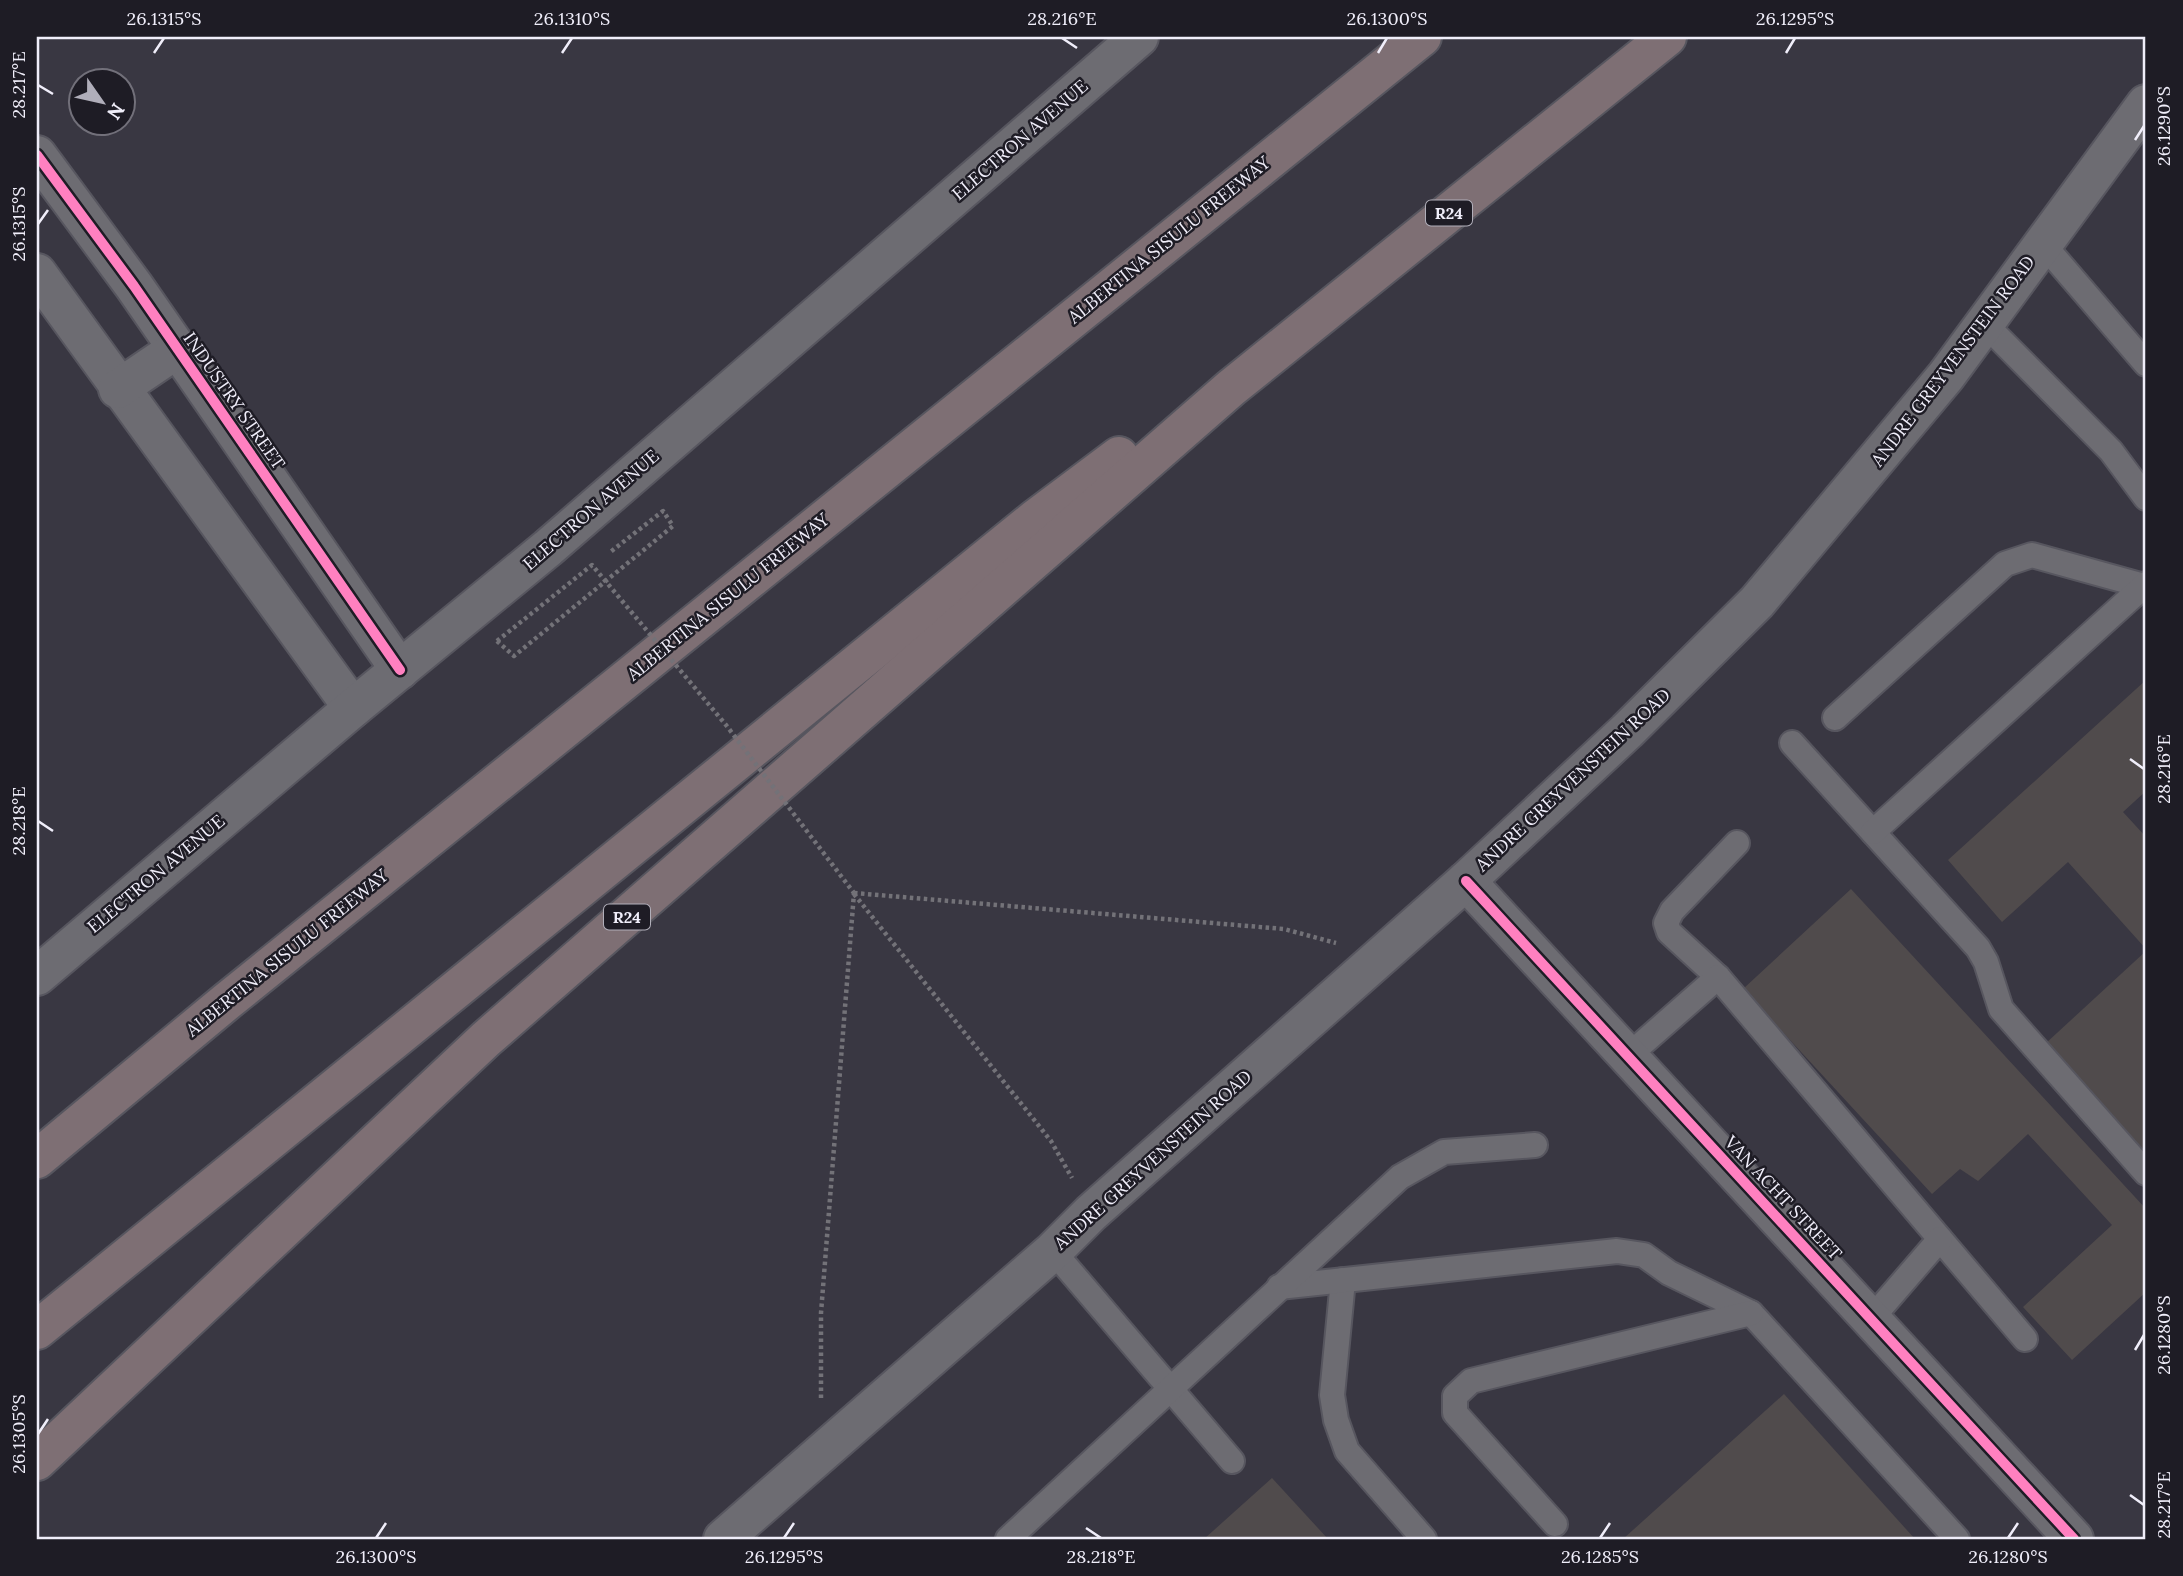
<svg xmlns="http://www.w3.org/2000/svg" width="2183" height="1576" font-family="Lora,serif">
<rect width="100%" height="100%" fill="#393742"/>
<g fill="#504b4c">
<polygon points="2146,680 2146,791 2123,812 2146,837 2146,949 2068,862 2002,922 1948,860"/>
<polygon points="1851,889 2146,1209 2146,1292 2072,1360 2023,1307 2112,1225 2028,1134 1978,1181 1960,1169 1932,1194 1743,989"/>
<polygon points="2146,951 2146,1156 2045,1044"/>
<polygon points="1784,1394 1915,1539 1623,1539"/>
<polygon points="1272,1478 1328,1539 1204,1539"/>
</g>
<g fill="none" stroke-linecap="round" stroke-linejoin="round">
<defs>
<g id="service">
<polyline points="2043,244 2146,364"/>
<polyline points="1984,323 2111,451 2146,498"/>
<polyline points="1835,718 2005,564 2032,555 2144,586"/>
<polyline points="1792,743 1978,948 1986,962 2001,1009 2146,1173"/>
<polyline points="1873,832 2146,584"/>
<polyline points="1737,843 1672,911 1666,923 1669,932 1718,977 2025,1339"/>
<polyline points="1628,1056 1718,977"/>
<polyline points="1053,1251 1232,1461"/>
<polyline points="1343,1280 1332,1395 1336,1420 1347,1451 1424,1539"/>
<polyline points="1279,1287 1617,1251 1644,1255 1669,1273 1751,1313 1957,1539"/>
<polyline points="1871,1319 1940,1239"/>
<polyline points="1555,1524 1455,1413 1455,1396 1471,1381 1751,1313"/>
<polyline points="1008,1539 1400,1177 1444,1152 1535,1145"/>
</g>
<g id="minor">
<polyline points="37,155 134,286 400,670"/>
<polyline points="37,273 353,708"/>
<polyline points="118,389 177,349"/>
<polyline points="1466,881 2074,1539"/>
</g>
<g id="secondary">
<polyline points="37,976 353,708 548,548 1139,37"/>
<polyline points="723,1539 1053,1251 1091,1213 1466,881 1627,731 1757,602 1946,376 2146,104"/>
</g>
<g id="motorway">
<polyline points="37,1159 226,1002 1422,37"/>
<polyline points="37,1330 1035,519 1119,456"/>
<polyline points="37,1461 486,1039 1231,388 1667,37"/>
</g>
</defs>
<use href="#service" stroke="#57565f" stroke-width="28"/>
<use href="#minor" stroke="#57565f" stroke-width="42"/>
<use href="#secondary" stroke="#57565f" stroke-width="42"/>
<use href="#motorway" stroke="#57565f" stroke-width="42"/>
<g stroke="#737278" stroke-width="4.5" stroke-dasharray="3.5 3.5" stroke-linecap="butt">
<polyline points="497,641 514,656 673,526 663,511 609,553"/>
<polyline points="854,893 1284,929 1336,943"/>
<polyline points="854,894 1051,1141 1072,1178"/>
<polyline points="821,1398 821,1313 854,893"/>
</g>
<use href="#service" stroke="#6d6c72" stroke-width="24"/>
<use href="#minor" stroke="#6d6c72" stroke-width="38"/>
<use href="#secondary" stroke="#6d6c72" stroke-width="38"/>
<use href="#motorway" stroke="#7e6f74" stroke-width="38"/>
<polyline stroke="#737278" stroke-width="4.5" stroke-dasharray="3.5 3.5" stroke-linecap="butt" points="497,641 592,565 726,725 854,893"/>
<defs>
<g id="cycleway">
<polyline points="37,155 134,286 400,670"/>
<polyline points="1466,881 2074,1539"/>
</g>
</defs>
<use href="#cycleway" stroke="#1e1c25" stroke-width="15"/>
<use href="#cycleway" stroke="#ff80c0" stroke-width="10"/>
</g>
<path fill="none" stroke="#f0eefa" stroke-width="2.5" d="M1062,38L1077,48M154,53L164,38M562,53L572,38M1378,53L1387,38M1786,53L1795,38M38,85L53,94M2135,140L2144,126M38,224L48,210M2130,759L2144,769M38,821L53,831M2135,1350L2144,1335M38,1434L48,1419M2130,1495L2144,1505M1086,1528L1101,1538M376,1538L386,1523M784,1538L794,1523M1600,1538L1610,1523M2008,1538L2018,1523"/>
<g text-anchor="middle" stroke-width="5" stroke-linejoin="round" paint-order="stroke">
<g fill="#1e1c25" stroke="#b1afba" stroke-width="2">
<rect x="1426" y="200.5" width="46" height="25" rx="5"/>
<rect x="604" y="904.5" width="46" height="25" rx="5"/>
</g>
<g font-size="16" font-weight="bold" fill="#f0eefa">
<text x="1449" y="219">R24</text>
<text x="627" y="923">R24</text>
</g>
<g font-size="18" fill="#f0eefa" stroke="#1e1c25">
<text transform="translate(1020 140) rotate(-41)" y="6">ELECTRON AVENUE</text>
<text transform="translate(1169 240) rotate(-39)" y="6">ALBERTINA SISULU FREEWAY</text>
<text transform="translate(1953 361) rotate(-53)" y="6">ANDRE GREYVENSTEIN ROAD</text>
<text transform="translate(234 401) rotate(55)" y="6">INDUSTRY STREET</text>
<text transform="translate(591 510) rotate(-41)" y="6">ELECTRON AVENUE</text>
<text transform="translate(728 597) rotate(-39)" y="6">ALBERTINA SISULU FREEWAY</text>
<text transform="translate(1573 780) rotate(-43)" y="6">ANDRE GREYVENSTEIN ROAD</text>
<text transform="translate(156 874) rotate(-40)" y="6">ELECTRON AVENUE</text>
<text transform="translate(287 953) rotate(-39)" y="6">ALBERTINA SISULU FREEWAY</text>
<text transform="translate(1153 1160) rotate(-42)" y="6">ANDRE GREYVENSTEIN ROAD</text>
<text transform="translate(1783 1198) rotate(47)" y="6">VAN ACHT STREET</text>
</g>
</g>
<rect width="2183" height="1576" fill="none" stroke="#1e1c25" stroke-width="77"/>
<g transform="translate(102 102) rotate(124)"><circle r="33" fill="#1e1c25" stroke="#72707a" stroke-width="2"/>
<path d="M0-5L12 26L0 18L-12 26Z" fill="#b0aeba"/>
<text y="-10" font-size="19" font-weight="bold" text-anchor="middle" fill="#f0eefa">N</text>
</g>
<rect x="38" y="38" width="2106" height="1500" fill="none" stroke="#f0eefa" stroke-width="2.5"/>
<g font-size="18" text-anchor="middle" fill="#f0eefa">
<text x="164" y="25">26.1315°S</text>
<text x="572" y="25">26.1310°S</text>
<text x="1062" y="25">28.216°E</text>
<text x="1387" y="25">26.1300°S</text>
<text x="1795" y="25">26.1295°S</text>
<text transform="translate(19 85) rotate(-90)" y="6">28.217°E</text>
<text transform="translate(2164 126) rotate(-90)" y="6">26.1290°S</text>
<text transform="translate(19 224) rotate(-90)" y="6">26.1315°S</text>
<text transform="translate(2164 769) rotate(-90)" y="6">28.216°E</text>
<text transform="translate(19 821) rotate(-90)" y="6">28.218°E</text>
<text transform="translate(2164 1335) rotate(-90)" y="6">26.1280°S</text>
<text transform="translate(19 1434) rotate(-90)" y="6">26.1305°S</text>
<text transform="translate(2164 1505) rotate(-90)" y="6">28.217°E</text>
<text x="376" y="1563">26.1300°S</text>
<text x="784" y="1563">26.1295°S</text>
<text x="1101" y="1563">28.218°E</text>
<text x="1600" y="1563">26.1285°S</text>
<text x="2008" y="1563">26.1280°S</text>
</g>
</svg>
